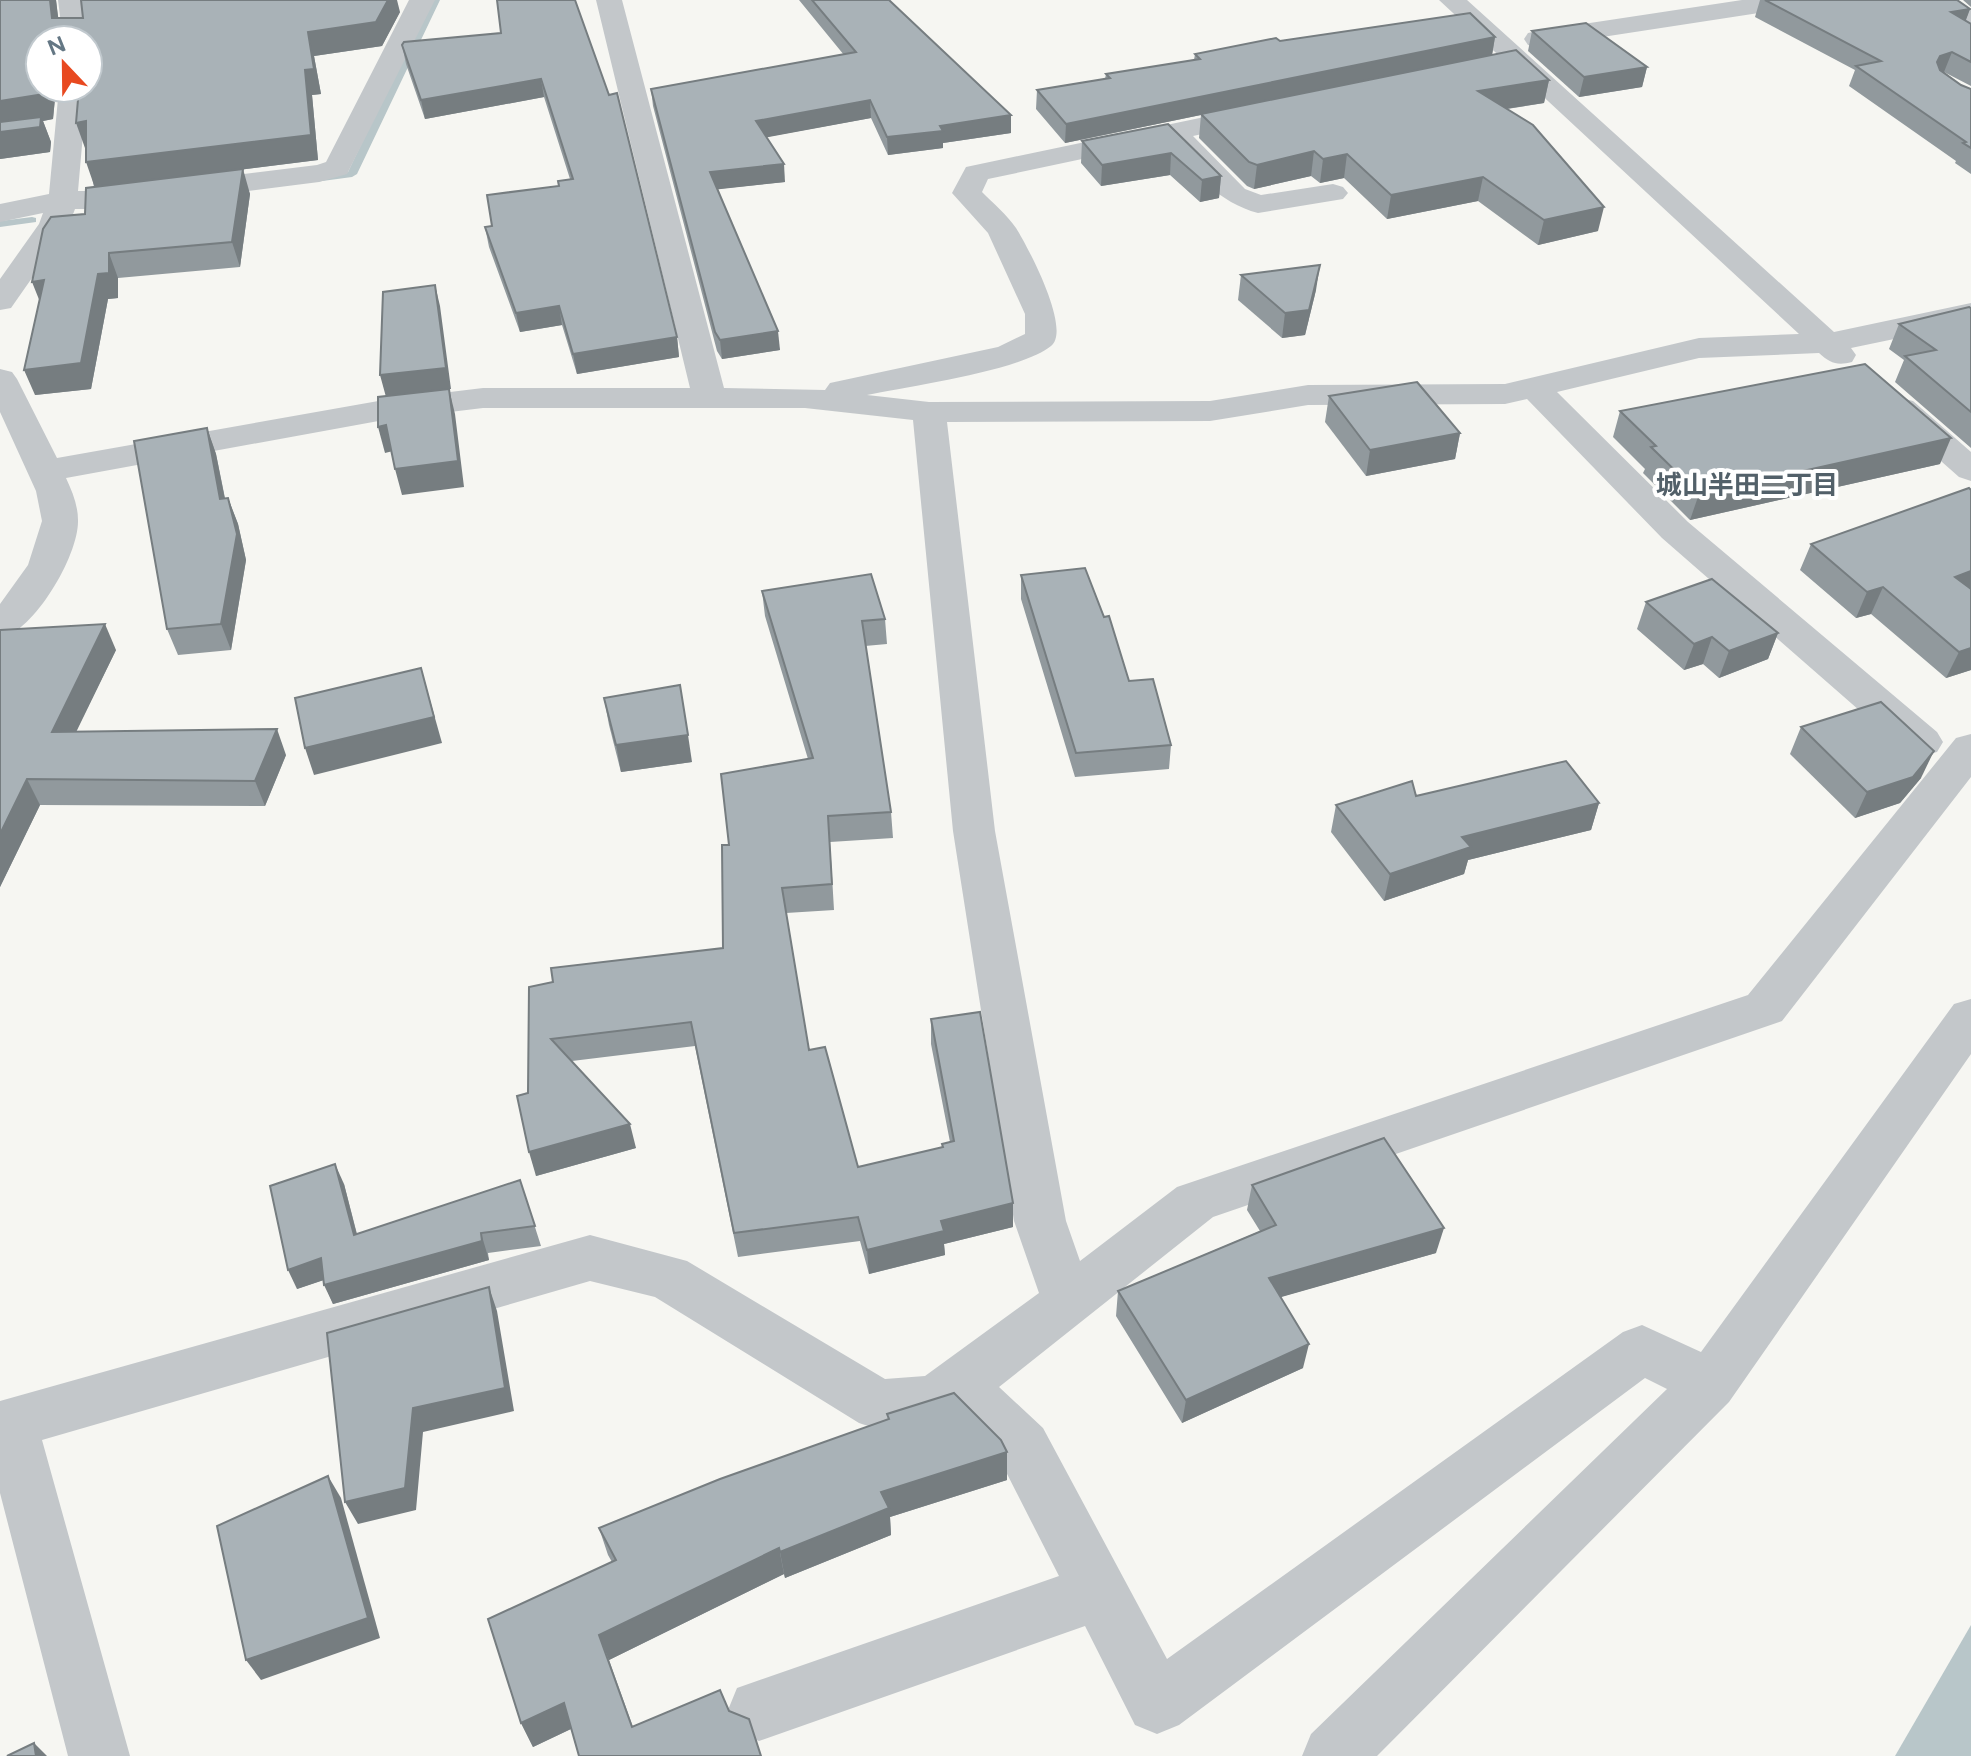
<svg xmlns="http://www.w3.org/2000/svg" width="1971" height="1756" font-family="Figtree,'Noto Sans JP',sans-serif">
<rect width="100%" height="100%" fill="#f6f6f2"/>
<polygon fill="#b8c6c9" points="1971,1625 1971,1756 1895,1756"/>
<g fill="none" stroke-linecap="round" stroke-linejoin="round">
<g fill="#b8c6c9" fill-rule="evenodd">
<polygon points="430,0 440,0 357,174 352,177 315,182 315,178 348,172"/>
<polygon points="32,217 36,218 36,222 0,227 0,221"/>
</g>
<g fill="#c3c7ca" fill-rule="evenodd">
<polygon points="58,0 84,0 89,40 88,41 63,40"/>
<polygon points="409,0 435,0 347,174 319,182 106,209 75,209 69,225 11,308 0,310 0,279 39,224 43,213 0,222 0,204 49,194 59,88 87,88 78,191 106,191 317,165 326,162"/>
<path d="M596,0H622L724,388L825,390L830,383L998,347L1025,334V314L988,233L952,193L966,167L1257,106L1267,108L1271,114L1267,120L1193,136L1245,189L1261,195L1333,184L1343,187L1348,193L1343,199L1258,213C1220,203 1191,172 1167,141L988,179L982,192C993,203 1007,215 1016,228C1028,247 1072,330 1051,346C1020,371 910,386 867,395L929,402L1210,401L1308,385L1505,384L1699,338L1799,334L1439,0H1467L1834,332L1971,303V323L1851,348L1856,355L1852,362C1837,366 1830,363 1819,353L1699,358L1557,392L1688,522L1937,732L1943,742L1937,752L1922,756L1907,752L1662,538L1527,399L1505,404L1308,405L1210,421L947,422L995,831L1066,1221L1080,1261L1177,1187L1748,995L1956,738L1971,734V777L1782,1021L1213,1217L999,1387L1043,1428L1167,1659L1623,1332L1642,1325L1701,1352L1954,1004L1971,999V1054L1729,1402L1377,1756H1302L1311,1734L1667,1389L1645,1378L1179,1725L1157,1734L1135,1725L1085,1626L759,1741L737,1732L728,1710L737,1688L1059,1576L1003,1466L955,1418C925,1429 889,1434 859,1423L655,1297L590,1281L42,1440L130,1756H68L0,1493V1401L590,1235L687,1261L885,1379L925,1376L1039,1293L1014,1221L953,831L913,420L805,408H483L384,420L66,478C72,491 78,505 78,520C79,555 35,630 0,639V604L28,565L42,521L36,491L0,412V369L12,372L17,379L57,458L384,400L483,388H690Z"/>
<polygon points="1742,0 1805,0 1801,5 1792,8 1537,47 1528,45 1524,39 1528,33 1537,31"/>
<polygon points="1928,0 1958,0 1971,9 1971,28 1962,25"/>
<polygon points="1901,398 1913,401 1971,452 1971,481 1959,477 1889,415 1884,408 1889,401"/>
</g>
</g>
<g fill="#91999d">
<polygon points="0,0 56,0 58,18 400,12 382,46 314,56 321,94 312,95 318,160 238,170 250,194 240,267 118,278 118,298 108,299 91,389 35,395 85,214 94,187 86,148 85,148 88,40 40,40 40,88 56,88 53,119 43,121 51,142 50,152 0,159"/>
<polygon points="497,0 677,337 679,357 577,374 562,325 520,332 489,247 485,227 492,226 570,179 544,97 425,119 406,64 402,45 501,33"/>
<polygon points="799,0 889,0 1011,133 943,143 943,148 888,155 871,118 766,137 785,182 717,189 780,350 722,359 717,351 653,106 651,89 844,55"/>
<polygon points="1760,0 1957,0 1970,9 1965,21 1971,24 1971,86 1944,72 1961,85 1971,89 1971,174 1955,163 1956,161 1849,86 1855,70 1755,17"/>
<polygon points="1963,0 1971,0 1971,7"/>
<polygon points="1532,31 1647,67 1642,87 1579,97 1528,51"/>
<polygon points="1495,37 1492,55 1549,80 1544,103 1507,109 1598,231 1538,245 1478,201 1387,219 1344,178 1320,183 1311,176 1254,189 1247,186 1199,138 1201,115 1065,143 1036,109 1037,90 1105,79 1106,74 1194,60 1195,54 1280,41"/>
<polygon points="1168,124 1221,176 1219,198 1200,202 1170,175 1101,186 1081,163 1082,141"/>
<polygon points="1241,275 1316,290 1305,335 1282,338 1238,300"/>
<polygon points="1971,308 1971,448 1895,382 1904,360 1889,349 1899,324"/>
<polygon points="1329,396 1460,433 1455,459 1366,476 1325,422"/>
<polygon points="1620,411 1940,464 1690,520 1643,473 1645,469 1613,437"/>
<polygon points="207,428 216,454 225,498 228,498 238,524 246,560 231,650 178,655 167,629"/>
<polygon points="1971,490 1971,670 1946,678 1871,614 1856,618 1800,570 1811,544"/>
<polygon points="1021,575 1104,617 1129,681 1171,745 1169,769 1075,777 1021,599"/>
<polygon points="762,591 885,619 887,644 865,646 891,812 893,838 830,842 834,910 786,913 809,1050 858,1167 942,1148 942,1144 950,1142 931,1044 931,1019 1013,1203 1013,1227 944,1244 945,1255 869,1274 860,1241 738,1257 695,1046 572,1061 636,1148 536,1176 528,1093 529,987 723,948 729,845 808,759 765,616"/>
<polygon points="1646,602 1778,633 1768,659 1719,678 1703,664 1684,670 1637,629"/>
<polygon points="0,630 116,650 76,731 286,755 265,806 40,805 0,887"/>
<polygon points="604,698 692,762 621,772 609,725"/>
<polygon points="1801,727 1921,778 1900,803 1855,818 1790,754"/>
<polygon points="1416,796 1599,803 1591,830 1468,860 1464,874 1384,901 1331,832 1336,805"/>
<polygon points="520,1180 541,1246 488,1253 489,1260 333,1304 323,1280 297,1289 344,1184 357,1234"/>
<polygon points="1252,1185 1436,1253 1280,1297 1303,1368 1182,1423 1116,1316 1118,1291 1260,1231 1247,1210"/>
<polygon points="887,1414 1007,1452 1007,1480 890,1517 891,1535 785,1578 784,1574 609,1660 633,1727 729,1711 761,1756 571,1729 533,1747 521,1723 612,1562 608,1555 599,1528 888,1419"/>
</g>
<g fill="#767d80">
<polygon points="50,0 56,0 61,40 52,18"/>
<polygon points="388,0 397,0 400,12 382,46 314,56 321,94 312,95 318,160 95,188 86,162 305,70 308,32"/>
<polygon points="1970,9 1963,28 1951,12"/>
<polygon points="1495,37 1492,55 1065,143 1066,124"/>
<polygon points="1952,52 1944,72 1929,82 1940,56"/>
<polygon points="1647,67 1642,87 1579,97 1584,77"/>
<polygon points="541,79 544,97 425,119 421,100"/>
<polygon points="1549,80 1544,103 1473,114 1478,91"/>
<polygon points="45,88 56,88 53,119 43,121 51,142 50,152 0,159 0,101"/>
<polygon points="870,100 871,118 758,139 756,121"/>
<polygon points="1011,115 1011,133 943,143 943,148 888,155 887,137 940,126"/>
<polygon points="86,121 95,146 85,148 76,123"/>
<polygon points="1314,151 1311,176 1254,189 1257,165"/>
<polygon points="1171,153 1170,175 1101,186 1102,165"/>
<polygon points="1347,154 1344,178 1320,183 1323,159"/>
<polygon points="784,164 785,182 712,190 710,172"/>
<polygon points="243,169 250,194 240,267 232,242"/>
<polygon points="1221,176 1219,198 1200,202 1202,180"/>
<polygon points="1483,177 1478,201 1387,219 1391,195"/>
<polygon points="1604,207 1598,231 1538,245 1544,220"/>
<polygon points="109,253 118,278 118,298 108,299 91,389 35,395 24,370 98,274"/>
<polygon points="1320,265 1316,290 1305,335 1282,338 1285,313"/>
<polygon points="44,280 42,307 32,282"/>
<polygon points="435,285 440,306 451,389 449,389 455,414 464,487 402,495 395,469 386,397 380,375"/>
<polygon points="559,306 562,325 520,332 516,313"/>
<polygon points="778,331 780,350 722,359 720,340"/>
<polygon points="677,337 679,357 577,374 573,354"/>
<polygon points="386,425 393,451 385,453 378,427"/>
<polygon points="207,428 216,454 230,525 220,499"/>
<polygon points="1460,433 1455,459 1366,476 1370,450"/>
<polygon points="1951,438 1940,464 1690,520 1699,494"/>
<polygon points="228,498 238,524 246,560 231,650 221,624"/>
<polygon points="1971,571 1971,593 1955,577"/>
<polygon points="1883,587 1871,614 1856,618 1867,592"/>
<polygon points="105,624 116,650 64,757 52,732"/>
<polygon points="1778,633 1768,659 1719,678 1729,651"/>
<polygon points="1712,637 1703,664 1684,670 1694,644"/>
<polygon points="1971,648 1971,670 1946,678 1959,652"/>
<polygon points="421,668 442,743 314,775 305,748"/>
<polygon points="277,729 286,755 265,806 255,781"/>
<polygon points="688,735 692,762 621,772 616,745"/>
<polygon points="1934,751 1921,778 1900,803 1855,818 1867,792"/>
<polygon points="27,779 40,805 0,887 0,834"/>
<polygon points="1599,803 1591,830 1468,860 1464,874 1384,901 1390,874 1462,837"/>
<polygon points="630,1124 636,1148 536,1176 529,1152"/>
<polygon points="335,1164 344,1184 362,1255 354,1235"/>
<polygon points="1013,1203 1013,1227 944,1244 945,1255 869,1274 867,1250 941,1221"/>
<polygon points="1444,1228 1436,1253 1264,1302 1269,1278"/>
<polygon points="481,1233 489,1260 333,1304 324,1285"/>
<polygon points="321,1258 330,1278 297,1289 288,1270"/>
<polygon points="489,1287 497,1311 514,1411 423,1432 416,1510 358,1524 345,1502 413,1408"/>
<polygon points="1309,1344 1303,1368 1182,1423 1186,1400"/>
<polygon points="1007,1452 1007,1480 890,1517 891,1535 785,1578 780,1552 881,1492"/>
<polygon points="328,1476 341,1498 380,1638 261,1680 246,1660"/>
<polygon points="779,1548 784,1574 609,1660 599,1635"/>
<polygon points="564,1703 575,1727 533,1747 521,1723"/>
<polygon points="34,1743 47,1756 36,1756"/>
</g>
<g fill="#a9b2b7" stroke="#767d80" stroke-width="2">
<polygon points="0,0 50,0 52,18 83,18 81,0 388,0 376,22 308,32 314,69 305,70 311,135 86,162 86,121 76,123 79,88 88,88 88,40 40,40 40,88 45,88 44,94 0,101"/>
<polygon points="497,0 575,0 609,95 617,93 677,337 573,354 559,306 516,313 485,227 492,226 487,195 559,186 558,181 573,179 541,79 421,100 402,45 404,42 501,33"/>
<polygon points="812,0 889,0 1011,115 940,126 943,131 887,137 870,100 756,121 784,164 710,172 778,331 720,340 715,332 651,89 856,52"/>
<polygon points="1765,0 1957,0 1970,9 1951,12 1971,24 1971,62 1952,52 1940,56 1937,62 1940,70 1961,85 1971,89 1971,148 1963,143 1966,142 1856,66 1881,61"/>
<polygon points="1470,13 1495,37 1066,124 1037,90 1110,78 1106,74 1200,59 1195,54 1276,38 1280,41"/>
<polygon points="1586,23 1647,67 1584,77 1532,31"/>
<polygon points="1516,50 1549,80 1478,91 1533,125 1604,207 1544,220 1483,177 1391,195 1347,154 1323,159 1314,151 1257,165 1249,162 1201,114"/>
<polygon points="41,117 40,127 0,132 0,122"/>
<polygon points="1168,124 1221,176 1202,180 1171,153 1102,165 1082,141"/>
<polygon points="243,169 232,242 109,253 109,273 98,274 81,363 24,370 44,280 32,282 43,229 51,217 85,214 86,188"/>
<polygon points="1320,265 1309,310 1285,313 1241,275"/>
<polygon points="435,285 446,368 380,375 383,292"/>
<polygon points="1969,307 1971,308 1971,412 1905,356 1936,350 1899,324"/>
<polygon points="1865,364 1951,438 1699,494 1651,447 1656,446 1620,411"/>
<polygon points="1417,382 1460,433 1370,450 1329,396"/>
<polygon points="449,389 458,461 395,469 386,425 378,427 378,397"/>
<polygon points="207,428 220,499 228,498 237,534 221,624 167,629 134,441"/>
<polygon points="1969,488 1971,490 1971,571 1955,577 1971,589 1971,648 1959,652 1883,587 1867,592 1811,544"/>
<polygon points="1085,568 1104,617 1109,616 1129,681 1153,679 1171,745 1076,753 1021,575"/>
<polygon points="871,574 885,619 862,621 891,812 828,816 832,884 782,888 809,1050 825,1047 858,1167 943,1147 942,1144 954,1141 931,1019 980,1012 1013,1203 941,1221 944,1231 867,1250 858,1217 734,1233 691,1022 551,1039 630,1124 529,1152 517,1096 528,1093 529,987 553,982 551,968 723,948 722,845 729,845 721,774 813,758 762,591"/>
<polygon points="1712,579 1778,633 1729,651 1712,637 1694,644 1646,602"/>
<polygon points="105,624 52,732 277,729 255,781 27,779 0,834 0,630"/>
<polygon points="421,668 434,717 305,748 295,698"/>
<polygon points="680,685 688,735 616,745 604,698"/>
<polygon points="1881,702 1934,751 1913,777 1867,792 1801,727"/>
<polygon points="1566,761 1599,803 1462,837 1471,847 1390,874 1336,805 1412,781 1416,796"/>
<polygon points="1384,1138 1444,1228 1269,1278 1309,1344 1186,1400 1118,1291 1276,1225 1252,1185"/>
<polygon points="335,1164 354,1235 520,1180 535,1226 481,1233 482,1241 324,1285 321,1258 288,1270 270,1186"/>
<polygon points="489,1287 505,1388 413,1408 405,1488 345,1502 327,1333"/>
<polygon points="954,1393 1001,1440 1007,1452 881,1492 889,1508 780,1552 779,1548 599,1635 632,1727 720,1690 729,1711 749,1719 761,1756 579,1756 564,1703 521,1723 488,1619 616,1560 599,1528 720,1479 889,1419 887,1414"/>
<polygon points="328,1476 368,1618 246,1660 217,1526"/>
<polygon points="34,1743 36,1756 7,1756"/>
</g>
<g text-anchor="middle" stroke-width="8" stroke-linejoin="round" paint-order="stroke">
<g font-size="26" font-weight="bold" fill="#526069" stroke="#fff">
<text x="1747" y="494">城山半田二丁目</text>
</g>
</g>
<g transform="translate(64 64) rotate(338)"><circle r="38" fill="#ffffff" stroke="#c1c9ce" stroke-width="2"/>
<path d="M0-6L14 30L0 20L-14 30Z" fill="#e84920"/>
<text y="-12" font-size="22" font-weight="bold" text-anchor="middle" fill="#647784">N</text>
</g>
</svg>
